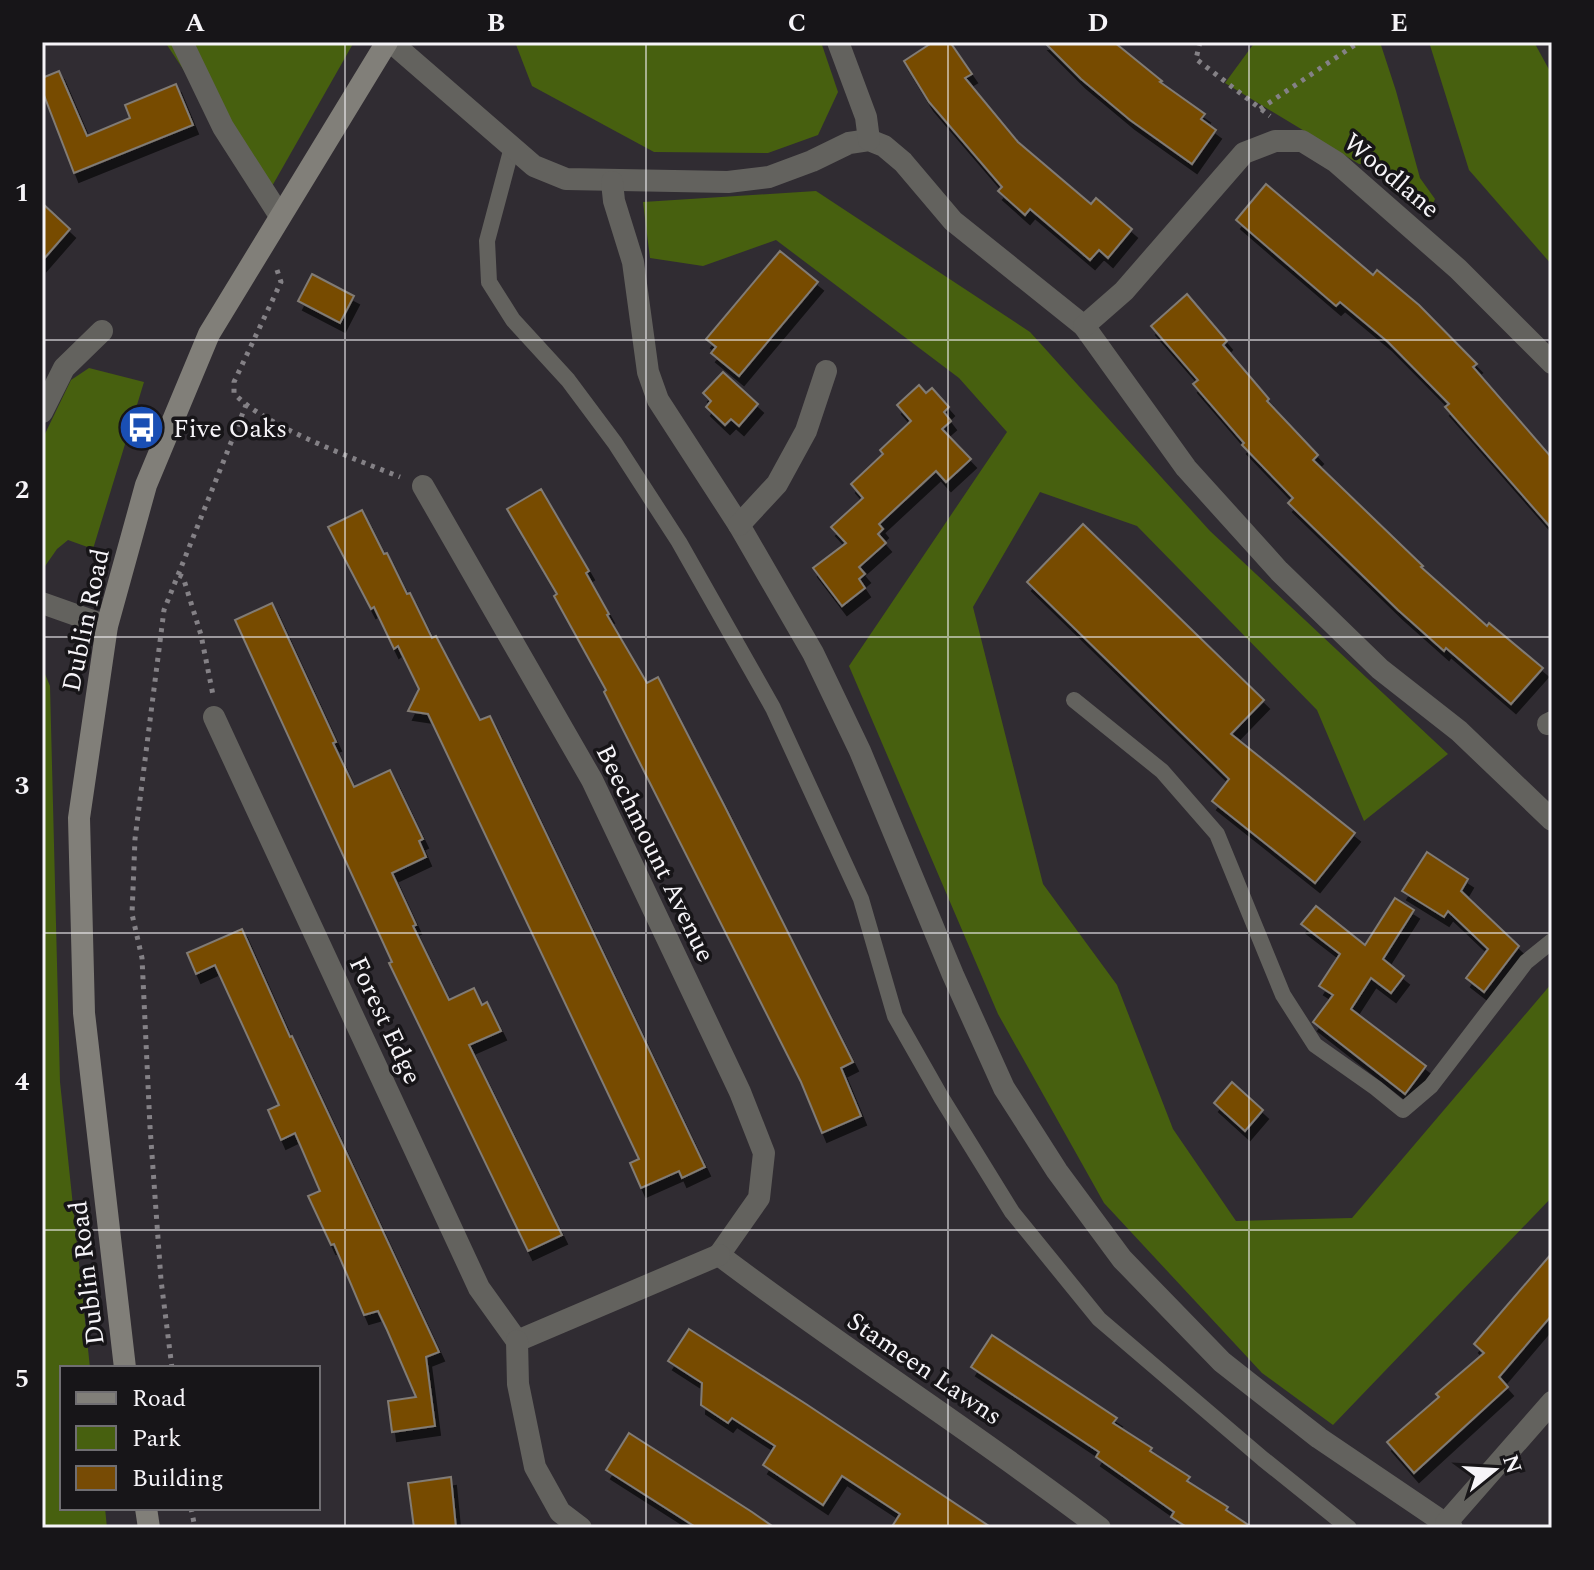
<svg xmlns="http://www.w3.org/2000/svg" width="1594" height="1570" font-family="Spectral,serif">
<defs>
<filter id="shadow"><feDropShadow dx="5" dy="9" stdDeviation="0" flood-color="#0009"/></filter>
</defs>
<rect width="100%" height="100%" fill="#302c32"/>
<g fill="#47600f">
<polygon points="165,42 354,42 267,195"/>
<polygon points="515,42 821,42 838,92 818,135 768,153 654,152 532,86"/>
<polygon points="1255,42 1380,42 1396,91 1420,178 1435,199 1428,214 1376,163 1359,164 1225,83"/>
<polygon points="1429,42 1534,42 1552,75 1552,265 1469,170"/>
<polygon points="816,191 1030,332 1210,531 1448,754 1364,821 1317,710 1137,526 1040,492 973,607 1043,884 1117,985 1173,1129 1236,1221 1352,1218 1552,983 1552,1197 1333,1425 1262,1373 1104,1203 998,1014 849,666 1007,432 959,378 776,240 703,266 650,258 643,202"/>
<polygon points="89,368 144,382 93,549 68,540 57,549 43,569 42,440 71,380"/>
<polygon points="42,667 50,686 60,1082 90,1368 62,1368 62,1508 105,1508 107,1528 45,1528 42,1492"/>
</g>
<g fill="#774b05" stroke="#817b74" stroke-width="2" filter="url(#shadow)">
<polygon points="933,42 950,42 972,74 965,78 1018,142 1091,204 1096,198 1132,229 1108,258 1099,250 1090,260 1030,209 1025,215 998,191 1002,187 929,102 904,61"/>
<polygon points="1044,42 1114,42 1162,81 1160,82 1205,114 1201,119 1216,130 1192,164 1130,120 1081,79"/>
<polygon points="59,71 87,136 130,118 125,105 176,84 193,125 74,173 42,90 42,78"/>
<polygon points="1266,184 1373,275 1377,270 1419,305 1477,364 1473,367 1552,458 1552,529 1445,407 1449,404 1388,342 1340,302 1336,306 1236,220"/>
<polygon points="42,203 70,229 42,261"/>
<polygon points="780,251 818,282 739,376 711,353 716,347 706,339"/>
<polygon points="312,274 354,296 340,323 298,301"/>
<polygon points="1187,294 1227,341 1223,345 1269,399 1267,401 1318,455 1313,460 1423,566 1421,567 1487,626 1489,623 1543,668 1511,704 1446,648 1444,651 1398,610 1288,503 1293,498 1242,445 1244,443 1193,384 1198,380 1151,326"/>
<polygon points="723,372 758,404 739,426 731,419 725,425 706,407 711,401 703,393"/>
<polygon points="919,385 926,393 932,388 949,407 944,412 951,421 942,429 971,459 946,482 936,471 879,524 883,529 878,534 886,543 859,567 865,574 859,579 865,588 842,606 813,568 846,543 831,527 863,498 851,484 883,454 880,450 911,421 897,405"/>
<polygon points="541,489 589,571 586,573 609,614 607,615 647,683 658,677 725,807 853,1062 841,1068 861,1116 822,1133 801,1082 604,692 606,690 554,596 557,594 507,509"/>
<polygon points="362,510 384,554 387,553 407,594 410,593 432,638 436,636 480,720 490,716 705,1167 682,1178 679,1171 641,1188 630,1163 639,1159 428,714 408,711 419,689 398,646 394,649 374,607 371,609 328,527"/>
<polygon points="1083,524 1264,700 1231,734 1355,833 1315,883 1212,801 1229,779 1027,582"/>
<polygon points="272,603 336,742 333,743 354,787 390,770 423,839 419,841 426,857 392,873 416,925 413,926 449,1000 474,988 482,1005 487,1002 501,1031 469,1045 562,1235 528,1251 389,963 392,962 235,620"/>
<polygon points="1427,852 1468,879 1461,891 1519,946 1484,992 1466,978 1488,949 1448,911 1444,917 1402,891"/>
<polygon points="1395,898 1414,910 1383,959 1404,976 1391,993 1371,978 1351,1009 1426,1066 1405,1094 1313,1022 1333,995 1319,986 1340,954 1301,924 1316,906 1365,945"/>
<polygon points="242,929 290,1037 292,1036 312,1079 439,1352 426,1357 435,1426 392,1432 388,1401 416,1397 387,1330 378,1311 364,1315 334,1244 331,1245 308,1196 320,1191 295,1133 281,1140 268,1110 279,1105 215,965 196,974 187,953"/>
<polygon points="1232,1082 1263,1110 1245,1131 1214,1103"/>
<polygon points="1552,1253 1552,1315 1499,1377 1508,1387 1414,1473 1387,1442 1439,1397 1436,1394 1484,1353 1474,1344"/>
<polygon points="689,1329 806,1404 992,1528 891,1528 900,1514 842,1476 823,1505 763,1465 775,1446 732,1418 728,1423 701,1405 702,1383 668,1361"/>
<polygon points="992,1335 1117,1418 1113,1423 1152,1448 1150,1451 1190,1477 1187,1481 1228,1507 1226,1510 1253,1528 1188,1528 1171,1517 1174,1512 1096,1457 1099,1452 971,1367"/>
<polygon points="629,1433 752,1512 775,1528 697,1528 606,1470"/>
<polygon points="451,1477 456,1528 414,1528 408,1483"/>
</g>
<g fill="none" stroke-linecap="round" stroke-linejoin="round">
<g stroke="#848186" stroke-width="5" stroke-dasharray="4 6" stroke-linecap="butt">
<polyline points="1200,42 1196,59 1270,116"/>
<polyline points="1260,109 1359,42"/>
<path d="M277,270L281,282L234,382V393C261,425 358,460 400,477"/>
<polyline points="179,575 183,577 201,635 213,695"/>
<polyline points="172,1368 161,1280 150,1127 142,958 132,914 135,839 164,610 246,405"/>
<polyline points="191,1508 195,1528"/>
</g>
<g stroke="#63625e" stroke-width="16">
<polyline points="512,147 487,241 489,282 513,320 568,380 615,443 679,542 773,708 861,899 895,1016 941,1097 1012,1212 1099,1319 1263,1459 1349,1528"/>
<polyline points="1074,700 1162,771 1217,834 1283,995 1315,1045 1376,1088 1403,1110 1431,1086 1526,962 1552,941"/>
</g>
<g stroke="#63625e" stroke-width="22">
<polyline points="182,42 223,127 280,216"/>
<polyline points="391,42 534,166 566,179 728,182 769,177 812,161 849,143 869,140 884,146 903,162 953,221 1084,326 1186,468 1279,571 1380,669 1459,731 1552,820"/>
<polyline points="838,42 866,117 869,140"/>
<polyline points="612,182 614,201 633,262 648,372 658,400 739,525 813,653 860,751 953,975 1004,1088 1057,1171 1122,1259 1222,1362 1319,1438 1452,1528"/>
<polyline points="1084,326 1124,291 1244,153 1275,141 1302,141 1336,162 1458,269 1552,363"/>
<polyline points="42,412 64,368 102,331"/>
<polyline points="423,486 592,780 740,1092 764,1153 759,1198 719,1255"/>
<polyline points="739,525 777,484 806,431 826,371"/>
<polyline points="42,603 107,626"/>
<polyline points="214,717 479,1288 517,1341"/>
<polyline points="1548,724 1552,722"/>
<path d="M719,1255C844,1350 976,1433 1100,1528"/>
<polyline points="517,1341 719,1255"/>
<polyline points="517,1341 518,1384 535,1467 560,1512 581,1528"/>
<polyline points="1446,1523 1552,1402"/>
</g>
<g stroke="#817f79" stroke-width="22">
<polyline points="125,1368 84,1013 79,818 107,626 146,485 209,334 387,42"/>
<polyline points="146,1508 149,1528"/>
</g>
</g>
<path fill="none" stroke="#f6f4f8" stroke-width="2" stroke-opacity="0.55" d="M345,42V1528M646,42V1528M948,42V1528M1249,42V1528M42,340H1552M42,637H1552M42,933H1552M42,1230H1552"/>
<defs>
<symbol id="bus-disc" viewBox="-11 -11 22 22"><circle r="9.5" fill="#1a4fb4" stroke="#171518"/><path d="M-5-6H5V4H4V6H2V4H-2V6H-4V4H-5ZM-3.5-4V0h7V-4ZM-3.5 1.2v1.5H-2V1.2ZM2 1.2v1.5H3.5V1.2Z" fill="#fff"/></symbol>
</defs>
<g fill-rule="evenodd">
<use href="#bus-disc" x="116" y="402" width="51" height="51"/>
</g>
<g text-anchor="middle" stroke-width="7" stroke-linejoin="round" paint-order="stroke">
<g font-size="26" fill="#f6f4f8" stroke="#171518">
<text transform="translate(1392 175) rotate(40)" y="9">Woodlane</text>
<text transform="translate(85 620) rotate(-78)" y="9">Dublin Road</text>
<text transform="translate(656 853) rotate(64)" y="9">Beechmount Avenue</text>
<text transform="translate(386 1020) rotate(65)" y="9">Forest Edge</text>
<text transform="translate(86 1273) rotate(-97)" y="9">Dublin Road</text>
<text transform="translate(925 1368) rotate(34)" y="9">Stameen Lawns</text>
</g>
<g font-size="26" fill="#f6f4f8" stroke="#171518" text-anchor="start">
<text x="173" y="437">Five Oaks</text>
</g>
</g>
<rect width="1594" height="1570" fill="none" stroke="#171518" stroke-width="88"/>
<rect x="60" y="1366" width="260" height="144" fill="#171518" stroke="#706e72" stroke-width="2"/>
<rect x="76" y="1392" width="40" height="12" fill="#817f79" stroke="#706e72" stroke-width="2"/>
<text x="132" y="1406" font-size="24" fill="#f6f4f8">Road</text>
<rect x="76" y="1426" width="40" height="24" fill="#47600f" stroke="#706e72" stroke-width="2"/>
<text x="132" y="1446" font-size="24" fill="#f6f4f8">Park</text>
<rect x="76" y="1466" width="40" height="24" fill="#774b05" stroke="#706e72" stroke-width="2"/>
<text x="132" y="1486" font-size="24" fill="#f6f4f8">Building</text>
<g transform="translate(1494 1470) rotate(72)" stroke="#171518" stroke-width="6" paint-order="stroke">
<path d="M0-6L14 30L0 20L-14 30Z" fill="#f6f4f8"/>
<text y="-12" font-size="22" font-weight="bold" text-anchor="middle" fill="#f6f4f8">N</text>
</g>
<rect x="44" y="44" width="1506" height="1482" fill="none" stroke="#f6f4f8" stroke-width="3"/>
<g font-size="26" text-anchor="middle" font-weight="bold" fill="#f6f4f8">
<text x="195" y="31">A</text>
<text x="496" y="31">B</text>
<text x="797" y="31">C</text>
<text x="1098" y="31">D</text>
<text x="1399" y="31">E</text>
<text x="22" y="201">1</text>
<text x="22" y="498">2</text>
<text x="22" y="794">3</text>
<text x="22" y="1090">4</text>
<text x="22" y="1387">5</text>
</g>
</svg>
